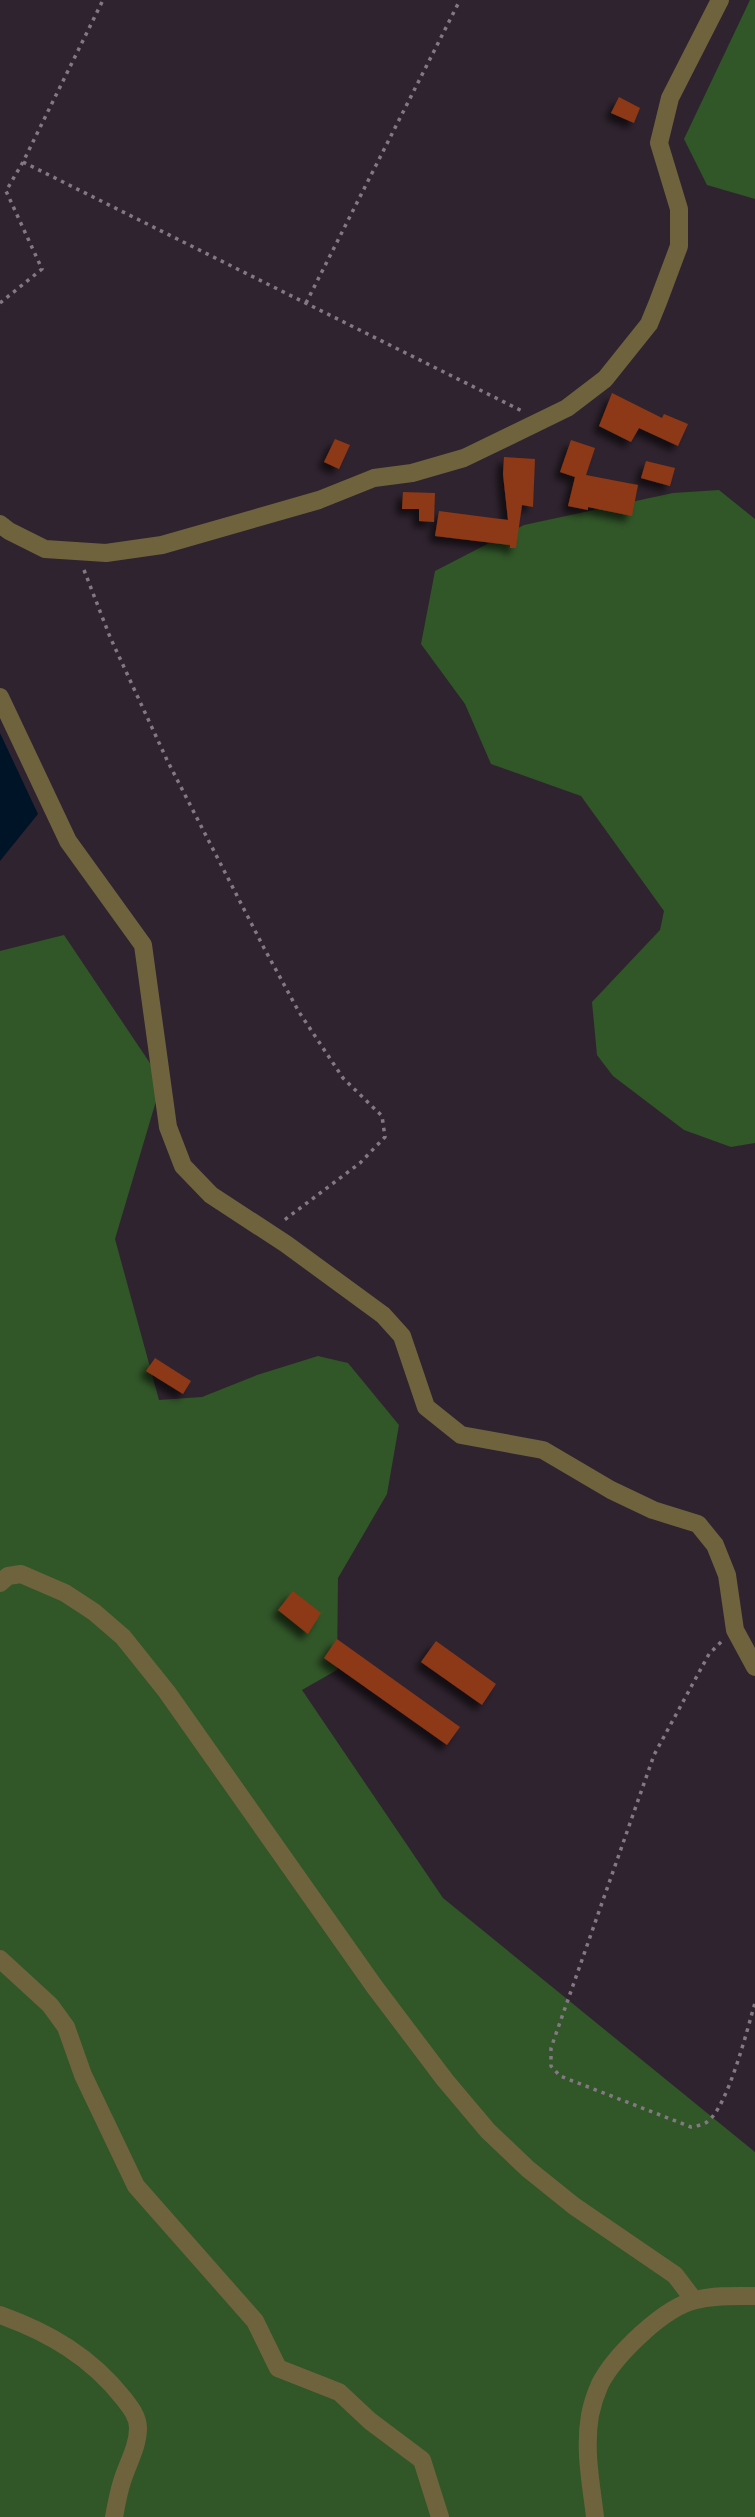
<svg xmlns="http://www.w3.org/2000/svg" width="755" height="2517" font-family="Raleway,sans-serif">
<defs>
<filter id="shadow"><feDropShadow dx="-6" dy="6" stdDeviation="3.5" flood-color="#0009"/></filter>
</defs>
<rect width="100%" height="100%" fill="#2f232f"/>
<g fill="#315628">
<polygon points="750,0 755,0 755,199 707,185 684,139"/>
<polygon points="719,490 755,519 755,1143 731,1147 684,1130 613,1076 597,1055 592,1002 660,930 664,911 581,796 491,764 465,704 421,644 435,571 524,525 673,493"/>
<polygon points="64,935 162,1081 115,1239 159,1400 202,1397 257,1375 318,1356 348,1363 399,1425 387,1494 338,1578 337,1670 302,1690 443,1898 755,2152 755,2517 0,2517 0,951"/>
</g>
<polygon fill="#001428" points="0,733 38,814 0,861"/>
<g fill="#8d3814" filter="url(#shadow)">
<polygon points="619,97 640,108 634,123 611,113"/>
<polygon points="612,393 662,418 664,414 688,424 678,446 639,428 631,442 599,426"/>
<polygon points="335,439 350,445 339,469 324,462"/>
<polygon points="571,440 595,448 586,475 638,485 632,516 588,507 588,510 568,506 575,477 560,472"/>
<polygon points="504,457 535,459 533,507 522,505 516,548 510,548 510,545 435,536 439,511 508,520 503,474"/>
<polygon points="646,461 675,468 670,486 641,478"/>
<polygon points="403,492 435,493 434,522 419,521 419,509 402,509"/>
<polygon points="155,1358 191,1381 183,1394 146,1371"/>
<polygon points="293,1591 321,1613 308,1634 278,1610"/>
<polygon points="337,1639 460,1727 447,1745 324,1658"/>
<polygon points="436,1641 496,1684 482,1705 421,1662"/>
</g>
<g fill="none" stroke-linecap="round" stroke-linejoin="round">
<g stroke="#837983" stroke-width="3.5" stroke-dasharray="3.5 5" stroke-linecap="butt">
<polyline points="23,162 522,411"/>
<polyline points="0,303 42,269 6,191 23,162 103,0"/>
<polyline points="306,303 460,0"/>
<polyline points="84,570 110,637 167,760 264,948 299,1012 343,1078 382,1116 385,1137 360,1163 283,1221"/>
<path d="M721,1642L709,1654L654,1755L551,2048V2066L560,2076L691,2127C696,2126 703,2125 707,2122C728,2107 747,2030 755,2003"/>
</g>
<g stroke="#6f633e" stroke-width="18">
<polyline points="0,524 9,531 45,549 106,553 162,545 319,500 374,478 412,473 464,458 567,408 605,379 649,324 658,302 679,246 679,209 659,143 670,98 720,0"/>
<polyline points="0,697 68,841 143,945 168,1127 183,1166 211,1195 286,1244 383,1315 402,1336 426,1407 461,1435 543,1450 611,1490 653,1510 698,1524 715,1545 727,1575 735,1630 755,1667"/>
<polyline points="0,1583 8,1576 21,1574 65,1593 94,1612 123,1637 167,1692 374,1986 445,2080 488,2131 528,2169 574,2206 675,2275 694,2300"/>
<polyline points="0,1959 50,2005 66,2027 83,2075 136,2186 255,2321 278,2368 339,2392 370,2421 422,2460 440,2517"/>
<path d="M0,2315C50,2333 91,2357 124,2399C131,2408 138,2417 138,2428C138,2448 126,2466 121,2485C118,2495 116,2506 114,2517"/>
<path d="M595,2517C591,2483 584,2449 590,2415C592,2405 596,2393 600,2384C615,2355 664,2307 696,2300C715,2295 736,2296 755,2296"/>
</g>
</g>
</svg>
